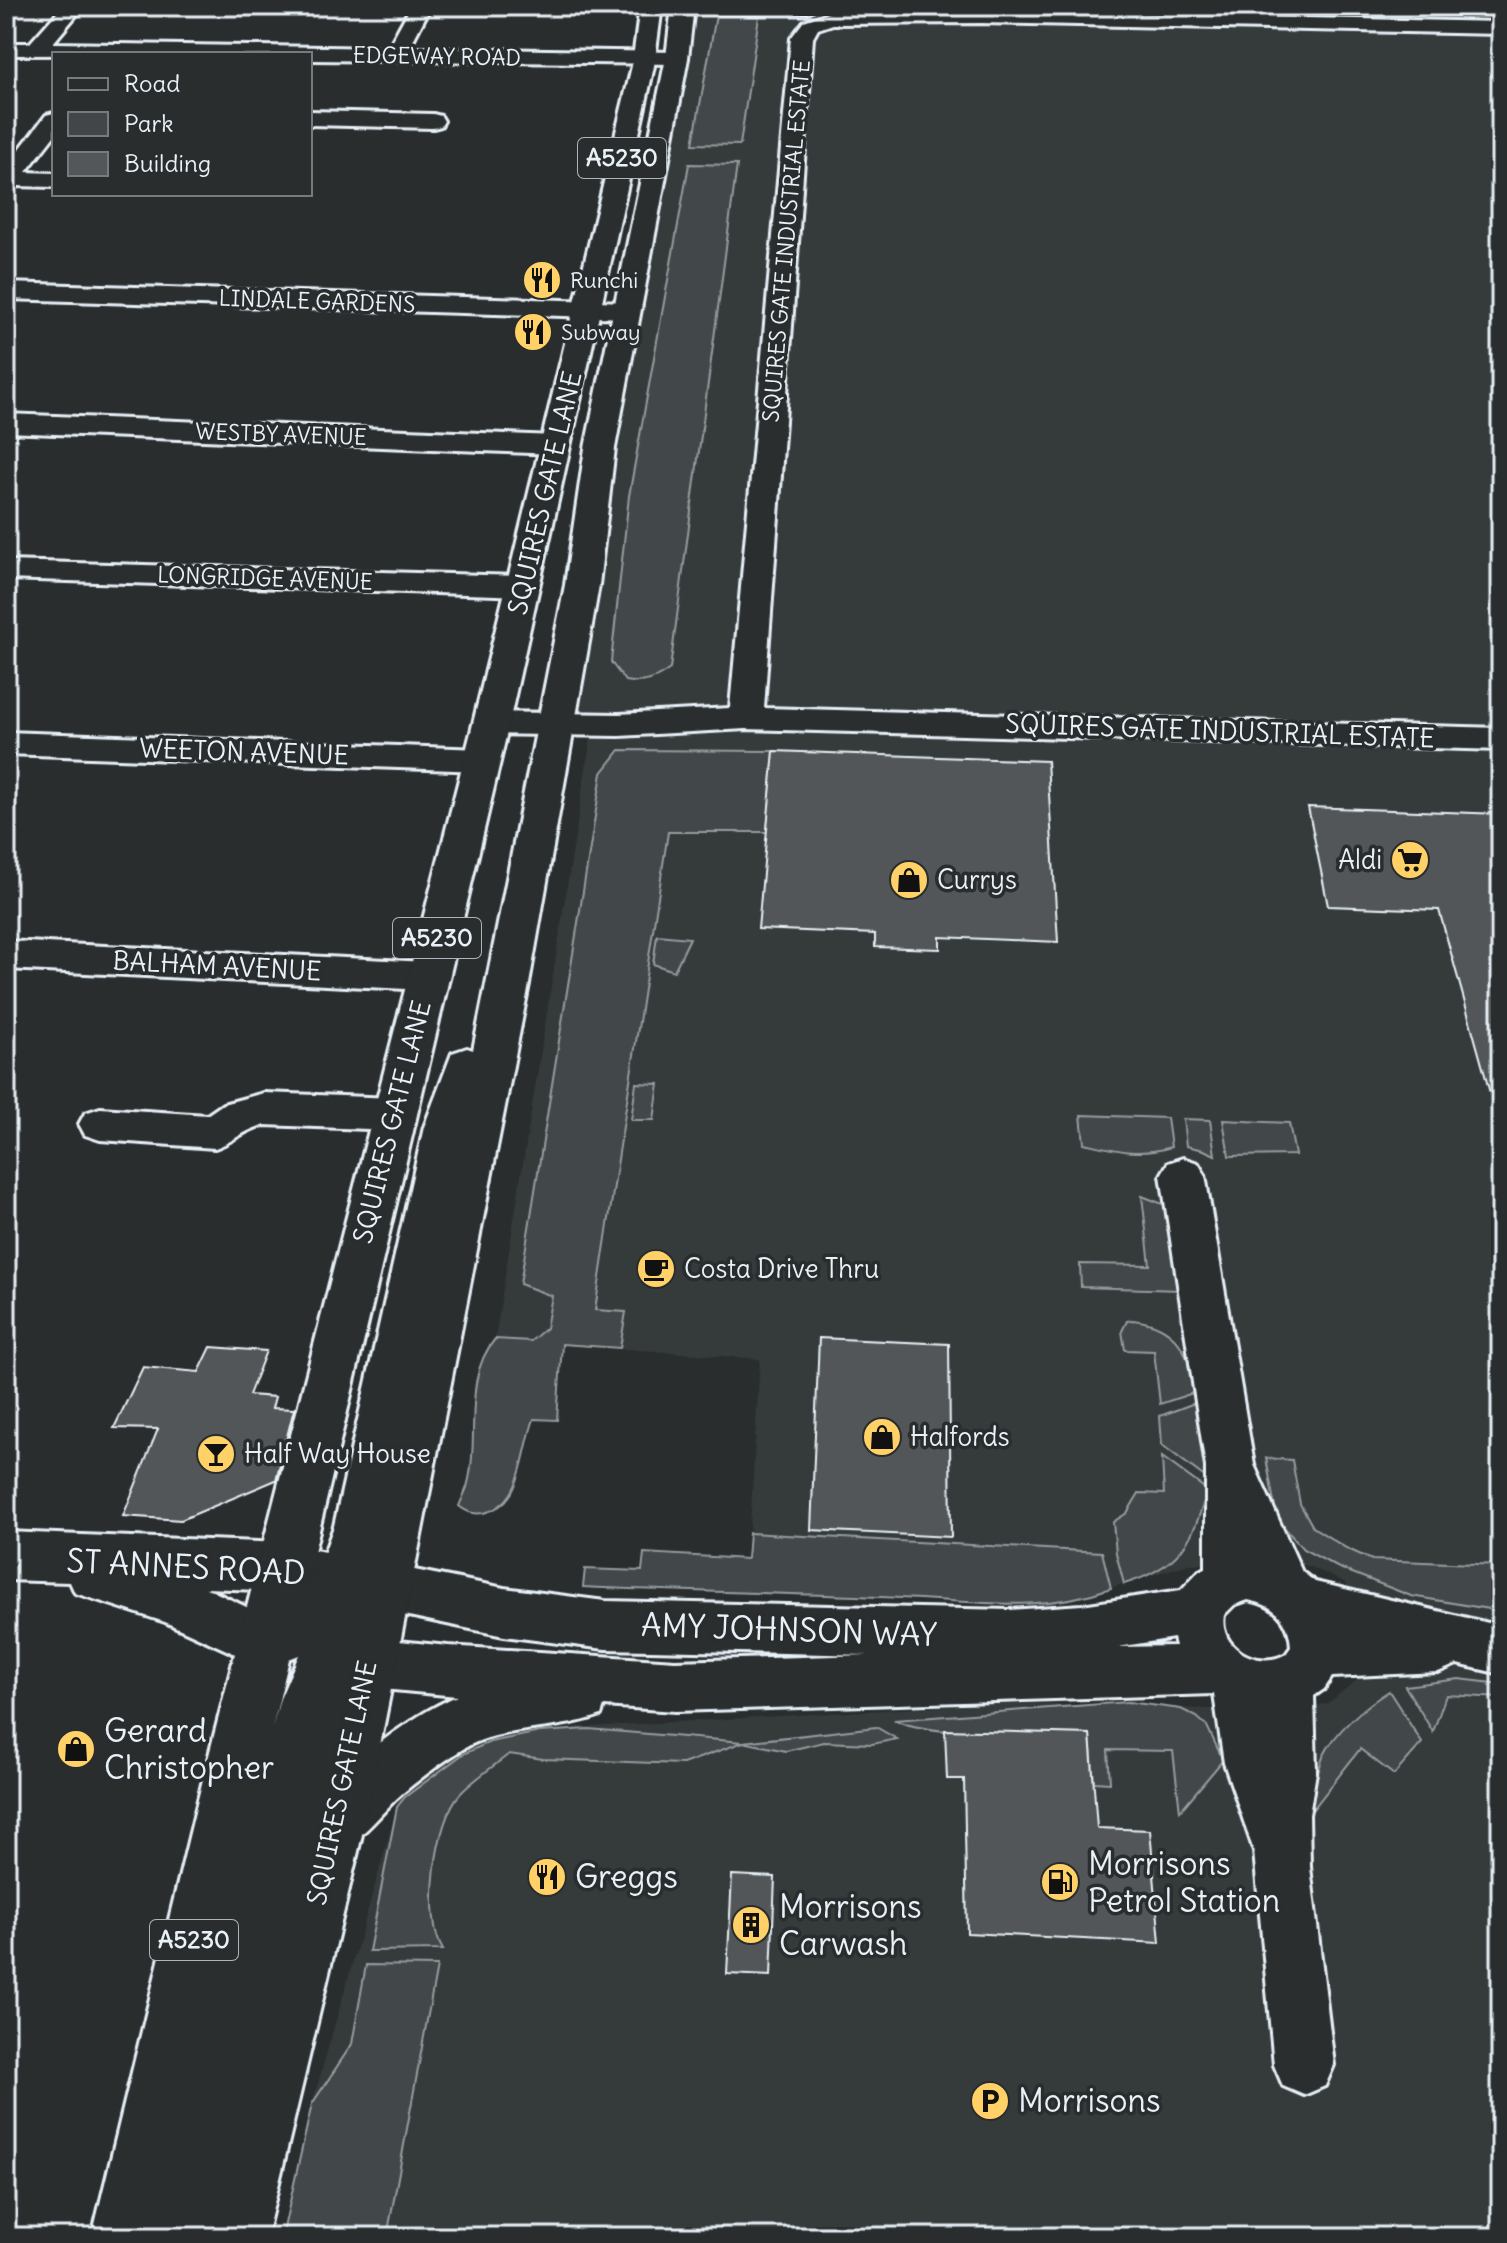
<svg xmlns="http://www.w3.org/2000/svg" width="1507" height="2243" font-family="Delius,sans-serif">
<rect width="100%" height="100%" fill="#2a2d2e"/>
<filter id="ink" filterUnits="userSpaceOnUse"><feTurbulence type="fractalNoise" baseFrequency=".0125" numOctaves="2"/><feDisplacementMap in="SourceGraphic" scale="16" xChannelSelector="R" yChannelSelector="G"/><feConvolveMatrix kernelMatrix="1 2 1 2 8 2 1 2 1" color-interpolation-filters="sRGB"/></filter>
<g filter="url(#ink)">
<polygon fill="#363a3b" points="683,6 1501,6 1501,2237 282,2237 306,2125 401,1794 481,1740 571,1728 1005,1703 1280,1711 1327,1704 1363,1675 1374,1617 1344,1582 1311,1567 1284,1560 1189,1564 1072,1599 1010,1606 902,1598 746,1594 760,1359 495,1339 592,730 555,728"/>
<g fill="#424648" stroke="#959ca0" stroke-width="2">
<polygon points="716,15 759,16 740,145 693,144"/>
<path d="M689,164L737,165L670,669C655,680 644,684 625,681L611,662L629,496Z"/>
<path d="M620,750L774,751L767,832H668L595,1310L626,1312L620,1348L562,1344L557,1420L534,1419C526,1441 524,1465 515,1486C506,1508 479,1523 459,1506C462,1498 467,1490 468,1483C480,1436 462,1378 495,1339L531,1341L546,1328L552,1296L520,1284L602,773Z"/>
<polygon points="657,935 690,938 674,971 653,964"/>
<polygon points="636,1083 659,1084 654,1120 631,1120"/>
<path d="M1081,1115L1167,1118L1171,1147C1139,1157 1115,1150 1084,1143Z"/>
<polygon points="1183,1119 1210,1120 1215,1155 1204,1150 1186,1146"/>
<polygon points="1223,1120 1289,1123 1295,1155 1229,1156"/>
<polygon points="1142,1196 1168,1206 1181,1290 1081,1287 1080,1264 1150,1265"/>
<path d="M1133,1320C1177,1325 1189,1352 1196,1392L1160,1404L1154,1351L1125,1350L1122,1331L1127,1321Z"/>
<polygon points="1200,1401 1210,1481 1162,1445 1160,1416"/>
<path d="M1162,1457L1207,1490C1193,1543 1178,1568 1124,1584L1116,1553L1113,1522L1127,1513L1139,1493L1164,1494Z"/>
<polygon points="1266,1458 1292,1460 1300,1504 1313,1527 1346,1548 1372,1560 1501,1565 1501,1611 1411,1596 1337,1567 1303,1549 1277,1519"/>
<path d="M749,1533L1102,1552L1111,1588C1038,1614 975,1601 900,1598C795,1593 689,1592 583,1587L585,1569L642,1571L644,1553L747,1559Z"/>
<polygon points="1459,1679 1501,1684 1501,1698 1446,1695 1433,1732 1405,1686"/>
<path d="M1389,1691L1422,1743L1394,1775L1360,1749L1310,1813C1314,1795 1316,1774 1323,1757C1335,1731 1365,1706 1389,1691Z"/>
<path d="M1128,1702L1181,1709L1197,1717L1207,1726L1223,1760L1180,1811L1173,1751L1108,1750L1110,1783L1094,1782L1090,1734C1036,1733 941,1739 894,1720Z"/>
<path d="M876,1727L897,1739L872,1744L824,1742L786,1751L743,1742L683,1764L543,1759L509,1754C493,1767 474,1779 460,1794C435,1821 423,1919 443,1950L369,1951L397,1807L405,1797L463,1754L490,1742L540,1732L589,1729L743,1742Z"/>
<polygon points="366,1965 437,1966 387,2237 282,2237 312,2104 352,2044"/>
</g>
<g fill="#535759" stroke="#e8f1f8" stroke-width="2">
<polygon points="774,751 1047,761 1058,942 940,937 940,949 875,947 875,934 758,929"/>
<polygon points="1308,807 1501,814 1501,1103 1493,1104 1439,910 1328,906"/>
<polygon points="819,1338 949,1344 951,1537 811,1530"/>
<polygon points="211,1347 266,1351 249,1395 275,1397 272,1408 294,1409 276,1480 181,1520 123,1516 158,1429 114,1428 143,1367 199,1372"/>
<polygon points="945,1730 1090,1734 1097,1828 1150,1830 1160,1943 967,1933 964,1779 947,1779"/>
<polygon points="732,1875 775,1877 771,1976 727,1974"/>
</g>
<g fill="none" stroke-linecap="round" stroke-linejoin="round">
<defs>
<g id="minor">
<polygon points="63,6 84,6 53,43 388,48 411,6 431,6 409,48 677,52 688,58 677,64 310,60 310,54 6,55 6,43 30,43"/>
<polygon points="819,6 809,12 651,13 641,7"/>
<polygon points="981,11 1501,22 1501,34 981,23 833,24 818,29 813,38 764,708 1501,728 1501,750 746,729 619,736 491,734 479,730 474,723 479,716 491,712 619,714 730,708 791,38 804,21 831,12"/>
<polygon points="310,111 433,114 441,116 444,121 441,126 433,128 310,125"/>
<polygon points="54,113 54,136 26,172 54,173 54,187 16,186 6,190 6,167 46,115"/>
<polygon points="6,283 627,302 636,304 640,310 636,316 627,318 6,299"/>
<polygon points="6,414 555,436 565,439 570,445 565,451 555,454 6,432"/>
<polygon points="6,561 523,576 534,579 539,586 534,593 523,596 6,579"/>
<polygon points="6,732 482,749 494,752 500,760 494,768 482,771 6,754"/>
<polygon points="6,941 427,962 441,966 447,976 441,986 427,990 6,969"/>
<path d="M264,1093L394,1098L409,1103L415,1114L409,1125L394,1130L264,1125C245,1129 233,1142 215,1148L100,1140L85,1135L79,1124L85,1113L100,1108L207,1115L223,1104Z"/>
<path d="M1183,1158L1198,1163L1205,1175L1254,1465L1302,1572L1315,1582L1501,1626V1674L1457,1664L1438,1672L1332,1677L1324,1689L1314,1696L1316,1772L1309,1815L1310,1867L1334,2065L1325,2086L1304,2095L1283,2086L1274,2065L1254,1851L1224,1763L1214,1694L675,1711L604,1706L601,1715C562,1730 506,1727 470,1745C451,1755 412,1784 396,1799C376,1819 362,1839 336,1850L316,1842L308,1822C327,1776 411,1715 457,1696L340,1685L321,1677L314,1660L321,1643L340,1635L448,1646L675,1661L869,1655L605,1649L504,1636L285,1590L267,1583L260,1567L267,1551L285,1544L504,1588L605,1601L1010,1610L1082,1605L1181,1590L1199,1571L1206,1568V1467L1161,1175L1168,1163ZM1248,1600C1275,1605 1290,1620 1291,1647L1286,1654C1259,1670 1218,1649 1224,1615L1234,1605ZM1174,1638L1176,1646L1118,1647Z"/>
</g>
<polygon id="tertiary" points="6,1532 285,1543 304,1550 311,1567 304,1584 285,1591 206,1588 285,1625 293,1643 285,1661 266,1668 165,1622 75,1593 70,1582 6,1580"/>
<path id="primary" d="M640,6H662L654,66L507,732L306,1586L319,1567L334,1526L424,1127L452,1053L467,1048L473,1050L565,585L585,448L666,58L672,6H694L688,58L615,448L599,585L529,984L365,1822L266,2237H92L205,1771L471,732L632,66ZM299,1655L280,1699L272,1729L289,1659Z"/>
</defs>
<use href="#minor" stroke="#e8f1f8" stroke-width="6"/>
<use href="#tertiary" stroke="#e8f1f8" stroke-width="6"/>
<use href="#primary" stroke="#e8f1f8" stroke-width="6"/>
<use href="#minor" fill="#2a2d2e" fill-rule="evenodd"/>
<use href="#tertiary" fill="#2a2d2e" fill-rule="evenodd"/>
<use href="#primary" fill="#2a2d2e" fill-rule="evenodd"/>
</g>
</g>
<defs>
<symbol id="restaurant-disc" viewBox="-11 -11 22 22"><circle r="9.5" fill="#ffd166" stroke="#2a2d2e"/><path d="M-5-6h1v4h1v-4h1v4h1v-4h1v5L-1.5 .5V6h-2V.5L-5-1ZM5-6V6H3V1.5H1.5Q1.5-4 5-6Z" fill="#111"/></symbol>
<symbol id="supermarket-disc" viewBox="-11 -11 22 22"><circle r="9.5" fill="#ffd166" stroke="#2a2d2e"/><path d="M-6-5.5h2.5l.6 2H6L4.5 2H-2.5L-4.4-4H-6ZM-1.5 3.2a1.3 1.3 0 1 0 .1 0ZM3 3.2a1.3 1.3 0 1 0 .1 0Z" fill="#111"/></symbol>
<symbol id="shop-disc" viewBox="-11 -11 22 22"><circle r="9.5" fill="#ffd166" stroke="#2a2d2e"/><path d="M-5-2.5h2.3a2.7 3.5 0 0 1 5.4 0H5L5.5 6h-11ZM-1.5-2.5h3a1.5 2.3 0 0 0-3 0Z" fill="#111"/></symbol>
<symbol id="cafe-disc" viewBox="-11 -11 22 22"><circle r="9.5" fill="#ffd166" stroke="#2a2d2e"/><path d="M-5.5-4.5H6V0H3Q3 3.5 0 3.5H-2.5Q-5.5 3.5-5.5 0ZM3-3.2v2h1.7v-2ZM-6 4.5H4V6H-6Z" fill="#111"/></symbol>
<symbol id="bar-disc" viewBox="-11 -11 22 22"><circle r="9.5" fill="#ffd166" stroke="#2a2d2e"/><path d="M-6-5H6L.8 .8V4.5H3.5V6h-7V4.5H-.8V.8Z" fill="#111"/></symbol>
<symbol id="fuel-disc" viewBox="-11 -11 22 22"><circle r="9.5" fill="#ffd166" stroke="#2a2d2e"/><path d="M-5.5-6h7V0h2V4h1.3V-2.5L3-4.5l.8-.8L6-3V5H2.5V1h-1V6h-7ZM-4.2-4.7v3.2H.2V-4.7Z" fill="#111"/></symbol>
<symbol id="building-disc" viewBox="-11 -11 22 22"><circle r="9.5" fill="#ffd166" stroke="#2a2d2e"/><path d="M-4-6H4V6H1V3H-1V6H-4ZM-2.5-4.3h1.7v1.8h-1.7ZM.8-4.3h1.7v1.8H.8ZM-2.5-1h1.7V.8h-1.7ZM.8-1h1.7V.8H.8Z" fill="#111"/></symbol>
<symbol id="parking-disc" viewBox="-11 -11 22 22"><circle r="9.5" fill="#ffd166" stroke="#2a2d2e"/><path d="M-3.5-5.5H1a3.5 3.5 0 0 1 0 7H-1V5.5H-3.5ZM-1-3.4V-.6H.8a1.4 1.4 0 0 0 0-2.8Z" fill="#111"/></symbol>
</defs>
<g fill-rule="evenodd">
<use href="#restaurant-disc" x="520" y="258" width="44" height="44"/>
<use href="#restaurant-disc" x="511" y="310" width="44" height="44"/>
<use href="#supermarket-disc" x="1388" y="838" width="44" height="44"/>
<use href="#shop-disc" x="887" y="858" width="44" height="44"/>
<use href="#cafe-disc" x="634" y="1247" width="44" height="44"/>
<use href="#shop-disc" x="860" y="1415" width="44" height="44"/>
<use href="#bar-disc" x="194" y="1432" width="44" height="44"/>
<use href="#shop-disc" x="54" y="1727" width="44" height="44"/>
<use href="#restaurant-disc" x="525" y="1855" width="44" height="44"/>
<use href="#fuel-disc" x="1038" y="1860" width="44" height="44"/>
<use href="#building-disc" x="729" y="1903" width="44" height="44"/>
<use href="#parking-disc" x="968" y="2079" width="44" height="44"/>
</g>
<g text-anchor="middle" stroke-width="7" stroke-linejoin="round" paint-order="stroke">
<g font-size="22" fill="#e8f1f8" stroke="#2a2d2e">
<text transform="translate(437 56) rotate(1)" y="8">EDGEWAY ROAD</text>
<text transform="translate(786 241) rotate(-85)" y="8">SQUIRES GATE INDUSTRIAL ESTATE</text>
<text transform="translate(317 301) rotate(2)" y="8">LINDALE GARDENS</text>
<text transform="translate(281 434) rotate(2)" y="8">WESTBY AVENUE</text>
<text transform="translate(265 578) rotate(2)" y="8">LONGRIDGE AVENUE</text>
</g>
<g font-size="22" fill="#e8f1f8" stroke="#2a2d2e" text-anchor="start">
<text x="570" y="288">Runchi</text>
<text x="561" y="340">Subway</text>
</g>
<g fill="#2a2d2e" stroke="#afb6bb" stroke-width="2">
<rect x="578" y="138" width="88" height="40" rx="6"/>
<rect x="393" y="918" width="88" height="40" rx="6"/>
<rect x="150" y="1920" width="88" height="40" rx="6"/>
</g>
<g font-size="24" font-weight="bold" fill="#e8f1f8">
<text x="622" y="166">A5230</text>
<text x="437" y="946">A5230</text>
<text x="194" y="1948">A5230</text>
</g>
<g font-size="26" fill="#e8f1f8" stroke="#2a2d2e">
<text transform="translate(545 493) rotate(-77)" y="9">SQUIRES GATE LANE</text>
<text transform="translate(1220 731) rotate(2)" y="9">SQUIRES GATE INDUSTRIAL ESTATE</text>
<text transform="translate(244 752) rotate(2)" y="9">WEETON AVENUE</text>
<text transform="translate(217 966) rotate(3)" y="9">BALHAM AVENUE</text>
<text transform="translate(392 1122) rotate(-76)" y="9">SQUIRES GATE LANE</text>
<text transform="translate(342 1783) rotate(-78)" y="9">SQUIRES GATE LANE</text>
</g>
<g font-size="26" fill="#e8f1f8" stroke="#2a2d2e" text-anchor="start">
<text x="1382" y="869" text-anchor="end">Aldi</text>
<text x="937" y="889">Currys</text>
<text x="684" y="1278">Costa Drive Thru</text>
<text x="910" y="1446">Halfords</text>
<text x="244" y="1463">Half Way House</text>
</g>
<g font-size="32" fill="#e8f1f8" stroke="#2a2d2e">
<text transform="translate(186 1567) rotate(3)" y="11">ST ANNES ROAD</text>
<text transform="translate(789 1630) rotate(2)" y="11">AMY JOHNSON WAY</text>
</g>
<g font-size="32" fill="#e8f1f8" stroke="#2a2d2e" text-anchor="start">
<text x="104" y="1742">Gerard<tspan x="104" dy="37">Christopher</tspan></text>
<text x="1088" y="1875">Morrisons<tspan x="1088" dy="37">Petrol Station</tspan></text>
<text x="575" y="1888">Greggs</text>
<text x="779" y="1918">Morrisons<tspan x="779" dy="37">Carwash</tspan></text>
<text x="1018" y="2112">Morrisons</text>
</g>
</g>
<rect width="1507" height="2243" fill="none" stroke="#2a2d2e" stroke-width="32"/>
<rect x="16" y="16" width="1475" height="2211" fill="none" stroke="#e8f1f8" stroke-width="3" filter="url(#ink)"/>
<rect x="52" y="52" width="260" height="144" fill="#2a2d2e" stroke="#767b7f" stroke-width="2"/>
<rect x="68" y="78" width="40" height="12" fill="#2a2d2e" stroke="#767b7f" stroke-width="2"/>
<text x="124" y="92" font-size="24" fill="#e8f1f8">Road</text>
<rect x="68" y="112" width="40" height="24" fill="#424648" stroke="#767b7f" stroke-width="2"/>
<text x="124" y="132" font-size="24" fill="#e8f1f8">Park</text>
<rect x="68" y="152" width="40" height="24" fill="#535759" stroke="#767b7f" stroke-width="2"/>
<text x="124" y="172" font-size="24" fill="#e8f1f8">Building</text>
</svg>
